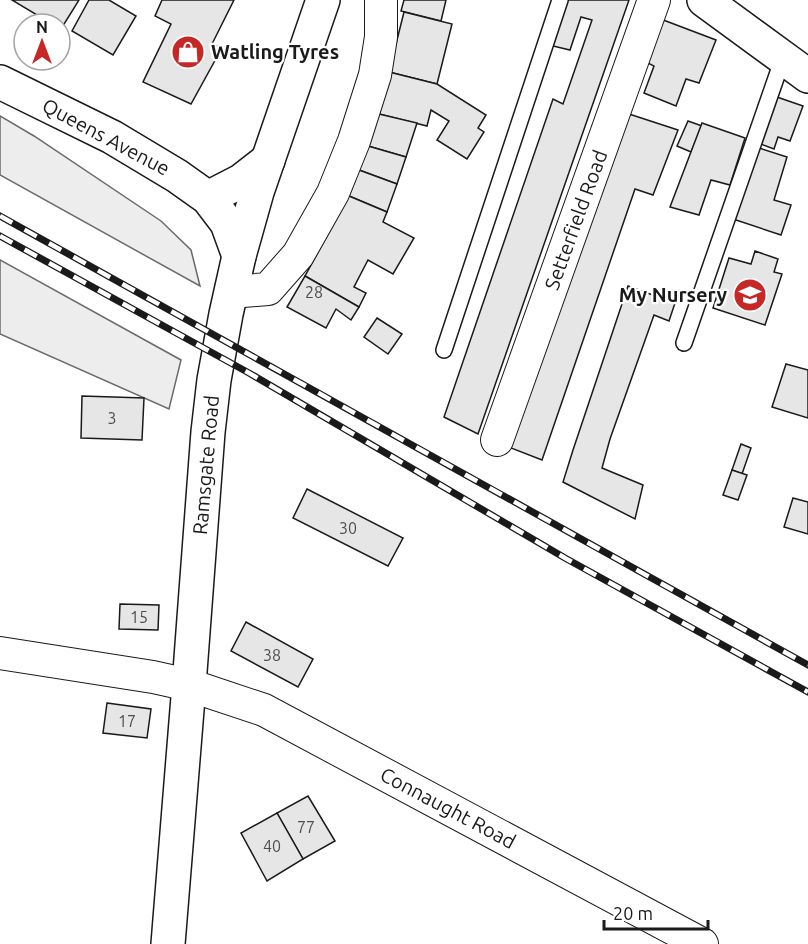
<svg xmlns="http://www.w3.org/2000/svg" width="808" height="944" font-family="Ubuntu,sans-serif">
<rect width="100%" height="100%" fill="#fff"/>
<g fill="#ededed" stroke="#6a6a6a" stroke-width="1.5">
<polygon points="0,116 34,136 161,221 191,250 200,286 0,175"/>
<polygon points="0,260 181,360 169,409 0,334"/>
</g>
<g fill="#e6e6e6" stroke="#1a1a1a" stroke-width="1.5">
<polygon points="12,0 79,0 61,29 60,29 60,24 52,24"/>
<polygon points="89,0 109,0 136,16 113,55 72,31"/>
<polygon points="162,0 234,0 212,44 217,46 219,50 218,55 191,104 143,82 171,24 155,16"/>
<polygon points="404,0 446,0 441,21 401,11"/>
<polygon points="567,0 629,0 478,434 444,417 553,99 563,104 592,20 581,17 570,50 553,46"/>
<polygon points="404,12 452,24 437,84 389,72"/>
<polygon points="658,18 716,40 699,83 686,79 676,106 644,93 654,66 642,60"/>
<polygon points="389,72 437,84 486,115 478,128 484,132 467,159 437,140 449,121 431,110 427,126 379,114"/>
<polygon points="774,96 803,106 790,141 778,137 774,149 758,143"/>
<polygon points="626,113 678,130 653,195 635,189 542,460 506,446"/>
<polygon points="379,114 417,123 406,157 368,146"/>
<polygon points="688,121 702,126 691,152 677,146"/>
<polygon points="702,123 745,138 730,185 711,180 699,215 670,207"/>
<polygon points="368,146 406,157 397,184 359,170"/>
<polygon points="756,147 787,157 774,200 791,205 781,235 733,219"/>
<polygon points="359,170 397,184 387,212 349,196"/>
<polygon points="349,196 387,212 383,222 414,238 393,274 368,260 354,287 366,293 359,307 305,276"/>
<polygon points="755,251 778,259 774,272 782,274 765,325 713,308 729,258 751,264"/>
<polygon points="305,276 359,307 351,320 336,309 326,328 287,307"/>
<polygon points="628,286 675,303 669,321 654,315 610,439 602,468 643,485 635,519 563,482 573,450"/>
<polygon points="377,318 402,334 388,354 364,337"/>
<polygon points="786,364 808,370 808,418 772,407"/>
<polygon points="82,396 144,398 142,440 81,438"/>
<polygon points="741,444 751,448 742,474 732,470"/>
<polygon points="732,470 747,475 738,500 723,495"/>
<polygon points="307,489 403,538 388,566 293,518"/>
<polygon points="793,498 808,502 808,534 784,527"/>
<polygon points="120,604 159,605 158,630 119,629"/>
<polygon points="246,622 313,659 298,687 231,651"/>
<polygon points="107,703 151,709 147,738 103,733"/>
<polygon points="308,796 335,841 303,859 277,813"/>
<polygon points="277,813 303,859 267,881 241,833"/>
</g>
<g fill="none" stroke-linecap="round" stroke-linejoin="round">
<defs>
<g id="lane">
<polyline points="684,343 783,58"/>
<polyline points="444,350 560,0"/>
</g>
<g id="street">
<polyline points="231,292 268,289 298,255 333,193 354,141 375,75 381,37 381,0"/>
<polyline points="497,440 654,0"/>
<polyline points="0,653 153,677 189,685 264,710 702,944"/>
</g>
<g id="primary">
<polyline points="704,0 808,76"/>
<polyline points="0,82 112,137 177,176 208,198 227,223 239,256"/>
<polyline points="208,198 241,181 268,160"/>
<polyline points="168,944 189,685 208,432 214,380 226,314 239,256 257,192 323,0"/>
</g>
</defs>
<use href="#lane" stroke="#1a1a1a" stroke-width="18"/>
<use href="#street" stroke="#1a1a1a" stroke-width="34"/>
<use href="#primary" stroke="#1a1a1a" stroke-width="36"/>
<use href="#lane" stroke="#fff" stroke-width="15"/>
<use href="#street" stroke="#fff" stroke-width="32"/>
<use href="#primary" stroke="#fff" stroke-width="33"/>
<defs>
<g id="rail">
<polyline points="0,216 808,665"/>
<polyline points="0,236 249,373 565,558 808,692"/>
</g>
</defs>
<use href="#rail" stroke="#1a1a1a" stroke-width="7"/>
<use href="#rail" stroke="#fff" stroke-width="4.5" stroke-dasharray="14" stroke-linecap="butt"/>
</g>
<defs>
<symbol id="shop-disc" viewBox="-11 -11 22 22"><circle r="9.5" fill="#c62828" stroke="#fff"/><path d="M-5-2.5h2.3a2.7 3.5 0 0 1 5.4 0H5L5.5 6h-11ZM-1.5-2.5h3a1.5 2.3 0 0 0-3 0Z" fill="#fff"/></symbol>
<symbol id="school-disc" viewBox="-11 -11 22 22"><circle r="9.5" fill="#c62828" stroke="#fff"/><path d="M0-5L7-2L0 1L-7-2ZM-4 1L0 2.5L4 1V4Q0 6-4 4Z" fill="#fff"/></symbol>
</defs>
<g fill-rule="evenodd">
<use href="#shop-disc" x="169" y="33" width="38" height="38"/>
<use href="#school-disc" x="731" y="276" width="38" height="38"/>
</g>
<g text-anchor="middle" stroke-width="4.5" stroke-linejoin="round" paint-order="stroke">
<g font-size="16" fill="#4d4d4d">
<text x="314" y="298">28</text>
<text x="112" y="424">3</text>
<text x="348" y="534">30</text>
<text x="139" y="623">15</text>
<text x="272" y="661">38</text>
<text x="127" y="727">17</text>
<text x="306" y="833">77</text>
<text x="272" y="852">40</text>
</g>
<g font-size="20" font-weight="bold" fill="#1a1a1a" stroke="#fff" text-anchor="start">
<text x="211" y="59">Watling Tyres</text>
<text x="727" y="302" text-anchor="end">My Nursery</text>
</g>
<g font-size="20" fill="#1a1a1a" stroke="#fff">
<text transform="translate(106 137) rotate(28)" y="7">Queens Avenue</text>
<text transform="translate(576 220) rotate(-70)" y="7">Setterfield Road</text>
<text transform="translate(206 465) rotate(-85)" y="7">Ramsgate Road</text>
<text transform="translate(448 808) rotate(28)" y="7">Connaught Road</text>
</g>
</g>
<g transform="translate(42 42)"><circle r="28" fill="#ffffff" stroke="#a3a3a3" stroke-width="1.5"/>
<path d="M0-4.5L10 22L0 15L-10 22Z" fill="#c62828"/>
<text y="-9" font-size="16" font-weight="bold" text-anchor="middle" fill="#1a1a1a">N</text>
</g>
<path d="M604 920v9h104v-9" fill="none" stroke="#1a1a1a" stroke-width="3"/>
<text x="613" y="920" font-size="18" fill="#1a1a1a" stroke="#ffffff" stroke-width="4.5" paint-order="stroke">20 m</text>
</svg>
